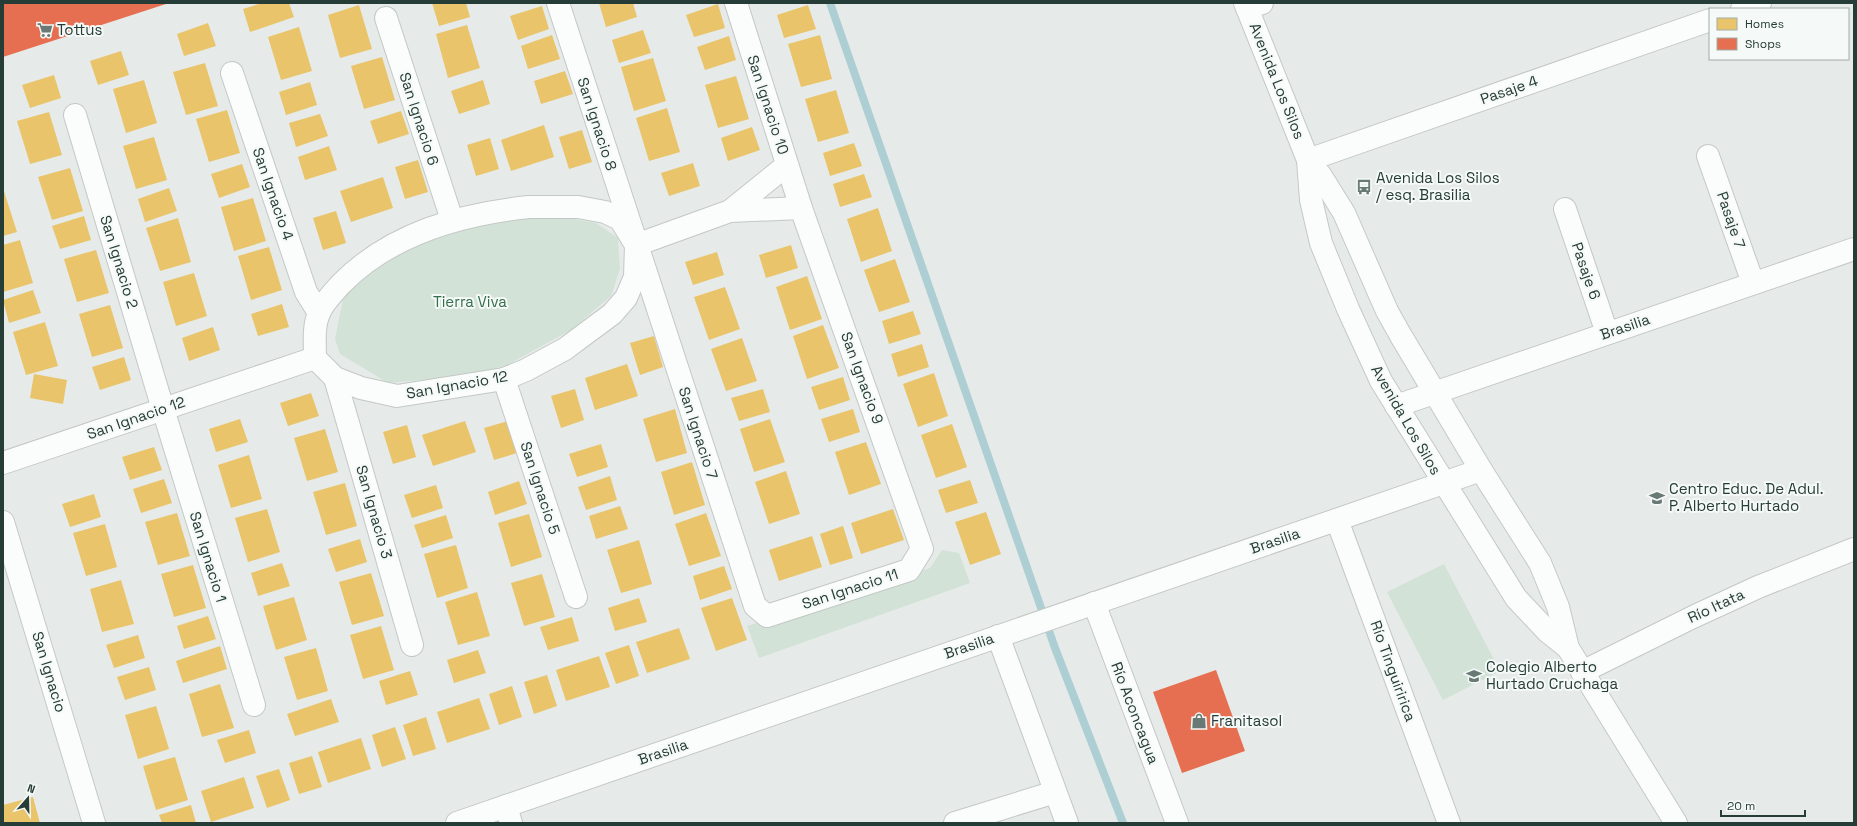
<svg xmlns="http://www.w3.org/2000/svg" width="1857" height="826" font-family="'Space Grotesk',sans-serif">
<rect width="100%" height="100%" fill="#e6ebe9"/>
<g fill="#d2e2d7">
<polygon points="513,219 573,219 596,223 618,238 620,269 611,296 571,330 507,365 468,376 388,383 340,354 335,339 344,294 381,263 444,234"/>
<polygon points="942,550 959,553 970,583 759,658 747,626 763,621 775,624 930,568"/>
<polygon points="1444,564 1500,671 1443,700 1387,592"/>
</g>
<g fill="#e9c46a">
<polygon points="262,3 289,3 294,17 250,32 243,9"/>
<polygon points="432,3 466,3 470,17 439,26"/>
<polygon points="599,3 633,3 637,17 606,27"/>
<polygon points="718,4 725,28 694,37 686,15"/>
<polygon points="359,5 372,49 340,58 328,15"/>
<polygon points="808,5 816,29 784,38 777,15"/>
<polygon points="542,6 549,29 518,40 510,16"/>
<polygon points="208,23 216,46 184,56 177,34"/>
<polygon points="467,25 480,68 448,78 436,34"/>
<polygon points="299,27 312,71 281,80 268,37"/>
<polygon points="643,30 651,53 619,63 612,40"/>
<polygon points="552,35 560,59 528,69 521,46"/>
<polygon points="820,35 832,79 801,87 788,44"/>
<polygon points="729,36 736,60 705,70 697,47"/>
<polygon points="121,51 129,75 98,85 90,61"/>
<polygon points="382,57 395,100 364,109 351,66"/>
<polygon points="653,58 666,101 634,111 621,67"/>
<polygon points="205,63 218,106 186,115 173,72"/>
<polygon points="565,71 573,94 541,104 534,81"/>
<polygon points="54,75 61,98 30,108 22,85"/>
<polygon points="736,76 749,119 718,128 705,85"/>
<polygon points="144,80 157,123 126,133 113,89"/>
<polygon points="483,80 490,104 459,114 451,91"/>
<polygon points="310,82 317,105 286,115 279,92"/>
<polygon points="836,90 849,133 818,142 805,99"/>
<polygon points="667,108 680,152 649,161 636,118"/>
<polygon points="227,110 240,153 209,162 196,119"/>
<polygon points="401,111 409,134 378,144 370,121"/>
<polygon points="49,112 62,155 30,164 17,121"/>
<polygon points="320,114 328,136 296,147 289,123"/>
<polygon points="544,125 554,157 511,171 501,140"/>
<polygon points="752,127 760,150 728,161 721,138"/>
<polygon points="582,130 592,162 569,169 559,137"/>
<polygon points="154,137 167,180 136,189 123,146"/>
<polygon points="490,138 499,169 476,176 467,145"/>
<polygon points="854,143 862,166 830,176 823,153"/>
<polygon points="329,146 337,170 305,180 298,157"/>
<polygon points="418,160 428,192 405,199 395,167"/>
<polygon points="693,163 700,186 669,196 661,173"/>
<polygon points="242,164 250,187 219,198 211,174"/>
<polygon points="70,168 83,211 52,220 38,177"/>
<polygon points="864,174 872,197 840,207 833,184"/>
<polygon points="383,177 393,208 351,222 340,191"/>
<polygon points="3,188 17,232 3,236"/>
<polygon points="169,188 177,211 145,222 138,199"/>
<polygon points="253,198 266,241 234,251 221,207"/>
<polygon points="878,208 892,251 861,262 847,219"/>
<polygon points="336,211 346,243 323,250 313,218"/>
<polygon points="84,216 91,240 60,249 52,226"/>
<polygon points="178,218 191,262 160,271 146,228"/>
<polygon points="20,240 33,283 3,292 3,245"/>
<polygon points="791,245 798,268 766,278 759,255"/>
<polygon points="269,247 282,290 251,300 238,256"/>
<polygon points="96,250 109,293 77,302 64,259"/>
<polygon points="717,252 724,275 693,285 685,262"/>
<polygon points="895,259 910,302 879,312 864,270"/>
<polygon points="194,273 207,316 176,326 163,282"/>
<polygon points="807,276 822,319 790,330 776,287"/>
<polygon points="725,287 740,329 709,340 694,297"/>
<polygon points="33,290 41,313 9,323 3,300"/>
<polygon points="282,304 289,327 258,336 251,314"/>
<polygon points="110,305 123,348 92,357 79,314"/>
<polygon points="913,311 921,334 889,344 882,321"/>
<polygon points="45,322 58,366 26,375 13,332"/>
<polygon points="823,325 839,368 807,379 793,336"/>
<polygon points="213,327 220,350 189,361 182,338"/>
<polygon points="654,336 663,367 640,375 630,343"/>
<polygon points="742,338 757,381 726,391 711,349"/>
<polygon points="922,344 929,367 898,377 891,354"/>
<polygon points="124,357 131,380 100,390 92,367"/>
<polygon points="627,364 638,396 595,410 585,378"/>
<polygon points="934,373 948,416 918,427 903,384"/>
<polygon points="34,374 67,380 63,404 30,398"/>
<polygon points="843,377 850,400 819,410 811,387"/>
<polygon points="575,389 584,420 561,428 551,396"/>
<polygon points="763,389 770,412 739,421 731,398"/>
<polygon points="311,393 319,416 288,426 280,403"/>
<polygon points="675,409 687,453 656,462 643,419"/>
<polygon points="853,409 860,432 829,442 821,419"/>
<polygon points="240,419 248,442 216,452 209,429"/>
<polygon points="770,419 785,462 754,472 740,429"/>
<polygon points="465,421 476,452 433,466 422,435"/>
<polygon points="508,421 517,453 494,460 484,428"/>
<polygon points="952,424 967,467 936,478 921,435"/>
<polygon points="407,425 416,457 393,464 383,432"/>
<polygon points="325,429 338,472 307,481 294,438"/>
<polygon points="866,442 881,484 849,495 835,452"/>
<polygon points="601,444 608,467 577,477 569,454"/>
<polygon points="154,447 162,470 130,480 122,457"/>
<polygon points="249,455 262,499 231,508 218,465"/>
<polygon points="692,462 705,505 674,515 661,472"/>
<polygon points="786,471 800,514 769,524 755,482"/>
<polygon points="610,476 617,500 586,510 578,487"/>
<polygon points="164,479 172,503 141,513 133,489"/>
<polygon points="970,480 978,503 946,513 938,490"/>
<polygon points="519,481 527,504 495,515 488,492"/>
<polygon points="345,483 357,526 326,535 313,492"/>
<polygon points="436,485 443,508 412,518 404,495"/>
<polygon points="94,494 101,517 70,527 62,504"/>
<polygon points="620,506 628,529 596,539 589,516"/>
<polygon points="267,509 280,552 248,562 235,518"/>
<polygon points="893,509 904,540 861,554 851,523"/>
<polygon points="986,512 1001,554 970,565 955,522"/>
<polygon points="177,513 190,556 158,565 145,522"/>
<polygon points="706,513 721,556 689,566 675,524"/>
<polygon points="529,514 542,557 511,567 498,523"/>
<polygon points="446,515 453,538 422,548 414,525"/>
<polygon points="105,524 117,567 86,576 73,533"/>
<polygon points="843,526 853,558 830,565 820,534"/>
<polygon points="812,536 822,567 779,581 769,550"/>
<polygon points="360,539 367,562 336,572 328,549"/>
<polygon points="639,540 652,584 621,593 607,550"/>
<polygon points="456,545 468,588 437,598 424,554"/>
<polygon points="282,563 290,586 258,596 251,573"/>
<polygon points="193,565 206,608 174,617 161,574"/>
<polygon points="724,566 732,589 700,600 693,576"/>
<polygon points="371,573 384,616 352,625 339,582"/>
<polygon points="542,574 555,617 524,626 511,583"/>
<polygon points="121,580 134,624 102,632 90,589"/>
<polygon points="477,592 490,636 458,645 445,602"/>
<polygon points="294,597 307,640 276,650 263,606"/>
<polygon points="639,598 647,622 615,631 608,608"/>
<polygon points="732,598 747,640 716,651 701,608"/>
<polygon points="208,616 216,639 184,649 177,626"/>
<polygon points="572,617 579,641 548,650 540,627"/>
<polygon points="381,626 394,670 363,679 350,635"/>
<polygon points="679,628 690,659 647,673 636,642"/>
<polygon points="138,635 145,658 114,668 106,645"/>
<polygon points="629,645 639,676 616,684 605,653"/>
<polygon points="220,646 227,669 183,683 176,661"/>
<polygon points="316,648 328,691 297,700 284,657"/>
<polygon points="478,650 486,673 454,683 447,660"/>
<polygon points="599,656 610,687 566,701 556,670"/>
<polygon points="149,667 156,690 125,700 117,677"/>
<polygon points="410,671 418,695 386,705 379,681"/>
<polygon points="547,675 557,706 534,714 524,682"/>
<polygon points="220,684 234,728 202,737 189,694"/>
<polygon points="512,686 522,717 499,725 489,694"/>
<polygon points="479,698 490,729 447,743 437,712"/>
<polygon points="331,699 339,722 295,736 287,714"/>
<polygon points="156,706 169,749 138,759 125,715"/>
<polygon points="426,717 436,749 413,756 403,725"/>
<polygon points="395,727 406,759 382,767 372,735"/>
<polygon points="249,730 256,753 225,763 217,740"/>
<polygon points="361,738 371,769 328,783 318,752"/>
<polygon points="312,756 322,787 299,794 289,763"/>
<polygon points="175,757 188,800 156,810 143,766"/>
<polygon points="279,769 290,800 267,808 256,776"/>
<polygon points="244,777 254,808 211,822 201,791"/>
<polygon points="33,797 40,823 3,823 3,805"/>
<polygon points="191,805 196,823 162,823 159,815"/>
</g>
<g fill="#e76f51">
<polygon points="3,3 169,3 3,57"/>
<polygon points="1216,670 1245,751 1182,773 1153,692"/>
</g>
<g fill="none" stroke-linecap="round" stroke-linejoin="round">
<polyline stroke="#adcfd4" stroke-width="8" points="830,3 1055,648 1123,823"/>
<defs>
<g id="minor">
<polyline points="558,3 755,606 767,616 909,570 922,549 801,208 736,3"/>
<polyline points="1247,8 1262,3"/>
<polyline points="1742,9 1760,3"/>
<polyline points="386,18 452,220"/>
<polyline points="232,73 306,292 319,313"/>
<polyline points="75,115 163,409 254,705"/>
<polyline points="1708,156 1753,283"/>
<polyline points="1308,160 1710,20"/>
<path d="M529,207H578L605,212L620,219L636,245L635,277L626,298L612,314L581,337L565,349L526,370L504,379L397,396L361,388L335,378L315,358C315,343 313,327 319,313C323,303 334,292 341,284C391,233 461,214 529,207Z"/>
<polyline points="1565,209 1607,333"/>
<polyline points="730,211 787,165"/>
<polyline points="636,245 730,211 801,208"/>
<polyline points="335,378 412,645"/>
<polyline points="504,379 576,597"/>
<polyline points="3,463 315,358"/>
<polyline points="1337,520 1449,823"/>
<polyline points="1094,603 1177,823"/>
<polyline points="998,636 1067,823"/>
<polyline points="1582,672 1693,617 1758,587 1854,549"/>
<polyline points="506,806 511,823"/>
<polyline points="955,823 1055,792"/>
</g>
<g id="tertiary">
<polyline points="1396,406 1854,249"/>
<polyline points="457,823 1481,470"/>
</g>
<g id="secondary">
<polyline points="1245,3 1308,160 1321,176 1344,213 1387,311 1401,336 1481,470 1540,563 1558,607 1568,648 1676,823"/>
<polyline points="1308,160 1311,200 1321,243 1348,309 1381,381 1516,598 1548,632 1568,648"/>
<polyline points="3,522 94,823"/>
</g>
</defs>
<use href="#minor" stroke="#c3c8c6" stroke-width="24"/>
<use href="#tertiary" stroke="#c3c8c6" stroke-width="24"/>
<use href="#secondary" stroke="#c4c9c7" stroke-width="24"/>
<use href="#minor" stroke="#fbfcfc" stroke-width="22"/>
<use href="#tertiary" stroke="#fbfcfc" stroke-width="22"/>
<use href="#secondary" stroke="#fbfcfc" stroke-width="22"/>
</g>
<defs>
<symbol id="supermarket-bare" viewBox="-9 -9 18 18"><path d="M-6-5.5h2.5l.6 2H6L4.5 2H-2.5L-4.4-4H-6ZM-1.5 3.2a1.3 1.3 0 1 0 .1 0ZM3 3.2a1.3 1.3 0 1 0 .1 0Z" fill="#697975" stroke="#f5f9f7" stroke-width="2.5" paint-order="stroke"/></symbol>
<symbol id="bus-bare" viewBox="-9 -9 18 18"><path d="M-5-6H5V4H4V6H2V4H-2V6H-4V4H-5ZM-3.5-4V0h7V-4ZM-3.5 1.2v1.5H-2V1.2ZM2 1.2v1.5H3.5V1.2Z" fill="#697975" stroke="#f5f9f7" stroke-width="2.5" paint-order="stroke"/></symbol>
<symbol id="school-bare" viewBox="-9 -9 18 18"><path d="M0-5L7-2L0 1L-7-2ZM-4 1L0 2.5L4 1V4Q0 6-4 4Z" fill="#697975" stroke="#f5f9f7" stroke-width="2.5" paint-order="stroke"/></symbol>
<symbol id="shop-bare" viewBox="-9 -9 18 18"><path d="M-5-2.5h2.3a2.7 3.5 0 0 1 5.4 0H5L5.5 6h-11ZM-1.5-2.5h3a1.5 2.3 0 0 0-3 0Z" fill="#697975" stroke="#f5f9f7" stroke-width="2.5" paint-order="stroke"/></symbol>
</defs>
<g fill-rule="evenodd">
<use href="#supermarket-bare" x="34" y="19" width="22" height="22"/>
<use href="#bus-bare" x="1353" y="176" width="22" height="22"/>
<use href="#school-bare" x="1646" y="487" width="22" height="22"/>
<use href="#school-bare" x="1463" y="665" width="22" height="22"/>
<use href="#shop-bare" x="1188" y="710" width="22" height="22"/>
</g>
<g text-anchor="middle" stroke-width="4" stroke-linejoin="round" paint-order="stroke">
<g font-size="15" fill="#263c36" stroke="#f5f9f7" text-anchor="start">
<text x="57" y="35">Tottus</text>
<text x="1376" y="183">Avenida Los Silos<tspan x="1376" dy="17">/ esq. Brasilia</tspan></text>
<text x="1669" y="494">Centro Educ. De Adul.<tspan x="1669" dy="17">P. Alberto Hurtado</tspan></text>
<text x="1486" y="672">Colegio Alberto<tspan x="1486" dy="17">Hurtado Cruchaga</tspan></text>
<text x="1211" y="726">Franitasol</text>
</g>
<g font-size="15" fill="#263c36" stroke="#f5f9f7">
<text transform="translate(1277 81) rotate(68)" y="5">Avenida Los Silos</text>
<text transform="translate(1509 90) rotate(-19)" y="5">Pasaje 4</text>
<text transform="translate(768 105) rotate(72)" y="5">San Ignacio 10</text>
<text transform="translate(419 119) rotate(72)" y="5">San Ignacio 6</text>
<text transform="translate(597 124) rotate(72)" y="5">San Ignacio 8</text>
<text transform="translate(273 194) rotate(71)" y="5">San Ignacio 4</text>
<text transform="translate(1731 220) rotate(71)" y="5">Pasaje 7</text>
<text transform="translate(119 262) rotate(73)" y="5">San Ignacio 2</text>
<text transform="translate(1586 271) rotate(71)" y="5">Pasaje 6</text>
<text transform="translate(1625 327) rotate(-19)" y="5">Brasilia</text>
<text transform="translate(862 378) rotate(70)" y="5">San Ignacio 9</text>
<text transform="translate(457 385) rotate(-10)" y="5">San Ignacio 12</text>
<text transform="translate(136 418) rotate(-19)" y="5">San Ignacio 12</text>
<text transform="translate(1406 420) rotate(60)" y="5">Avenida Los Silos</text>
<text transform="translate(698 433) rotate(72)" y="5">San Ignacio 7</text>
<text transform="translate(540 488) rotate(72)" y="5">San Ignacio 5</text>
<text transform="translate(374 512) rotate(74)" y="5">San Ignacio 3</text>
<text transform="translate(1275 541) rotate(-19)" y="5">Brasilia</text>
<text transform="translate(208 557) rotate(73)" y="5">San Ignacio 1</text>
<text transform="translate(850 589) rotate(-18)" y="5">San Ignacio 11</text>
<text transform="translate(1716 606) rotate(-25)" y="5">Río Itata</text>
<text transform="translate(969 646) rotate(-19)" y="5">Brasilia</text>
<text transform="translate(1393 671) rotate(70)" y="5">Río Tinguiririca</text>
<text transform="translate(49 672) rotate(73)" y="5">San Ignacio</text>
<text transform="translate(1135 713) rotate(69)" y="5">Río Aconcagua</text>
<text transform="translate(663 752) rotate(-19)" y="5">Brasilia</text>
</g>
<g font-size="15" fill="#356e4b" stroke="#f5f9f7">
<text x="470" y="307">Tierra Viva</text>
</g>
</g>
<rect width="1857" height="826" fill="none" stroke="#263c36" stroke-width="8"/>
<rect x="1709" y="8" width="140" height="52" fill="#f5f9f7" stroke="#a2adaa"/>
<rect x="1717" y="18" width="20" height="12" fill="#e9c46a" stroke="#a2adaa"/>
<text x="1745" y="28" font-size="12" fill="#263c36">Homes</text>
<rect x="1717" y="38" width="20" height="12" fill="#e76f51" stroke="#a2adaa"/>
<text x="1745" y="48" font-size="12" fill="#263c36">Shops</text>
<g transform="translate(28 798) rotate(20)" stroke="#f5f9f7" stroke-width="3" paint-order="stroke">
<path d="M0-3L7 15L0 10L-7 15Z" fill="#263c36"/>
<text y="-6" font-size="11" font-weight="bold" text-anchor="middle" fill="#263c36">N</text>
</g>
<path d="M1721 810v6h84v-6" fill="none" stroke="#263c36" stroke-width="2"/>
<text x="1727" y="810" font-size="12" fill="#263c36" stroke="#f5f9f7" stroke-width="3" paint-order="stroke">20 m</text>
</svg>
